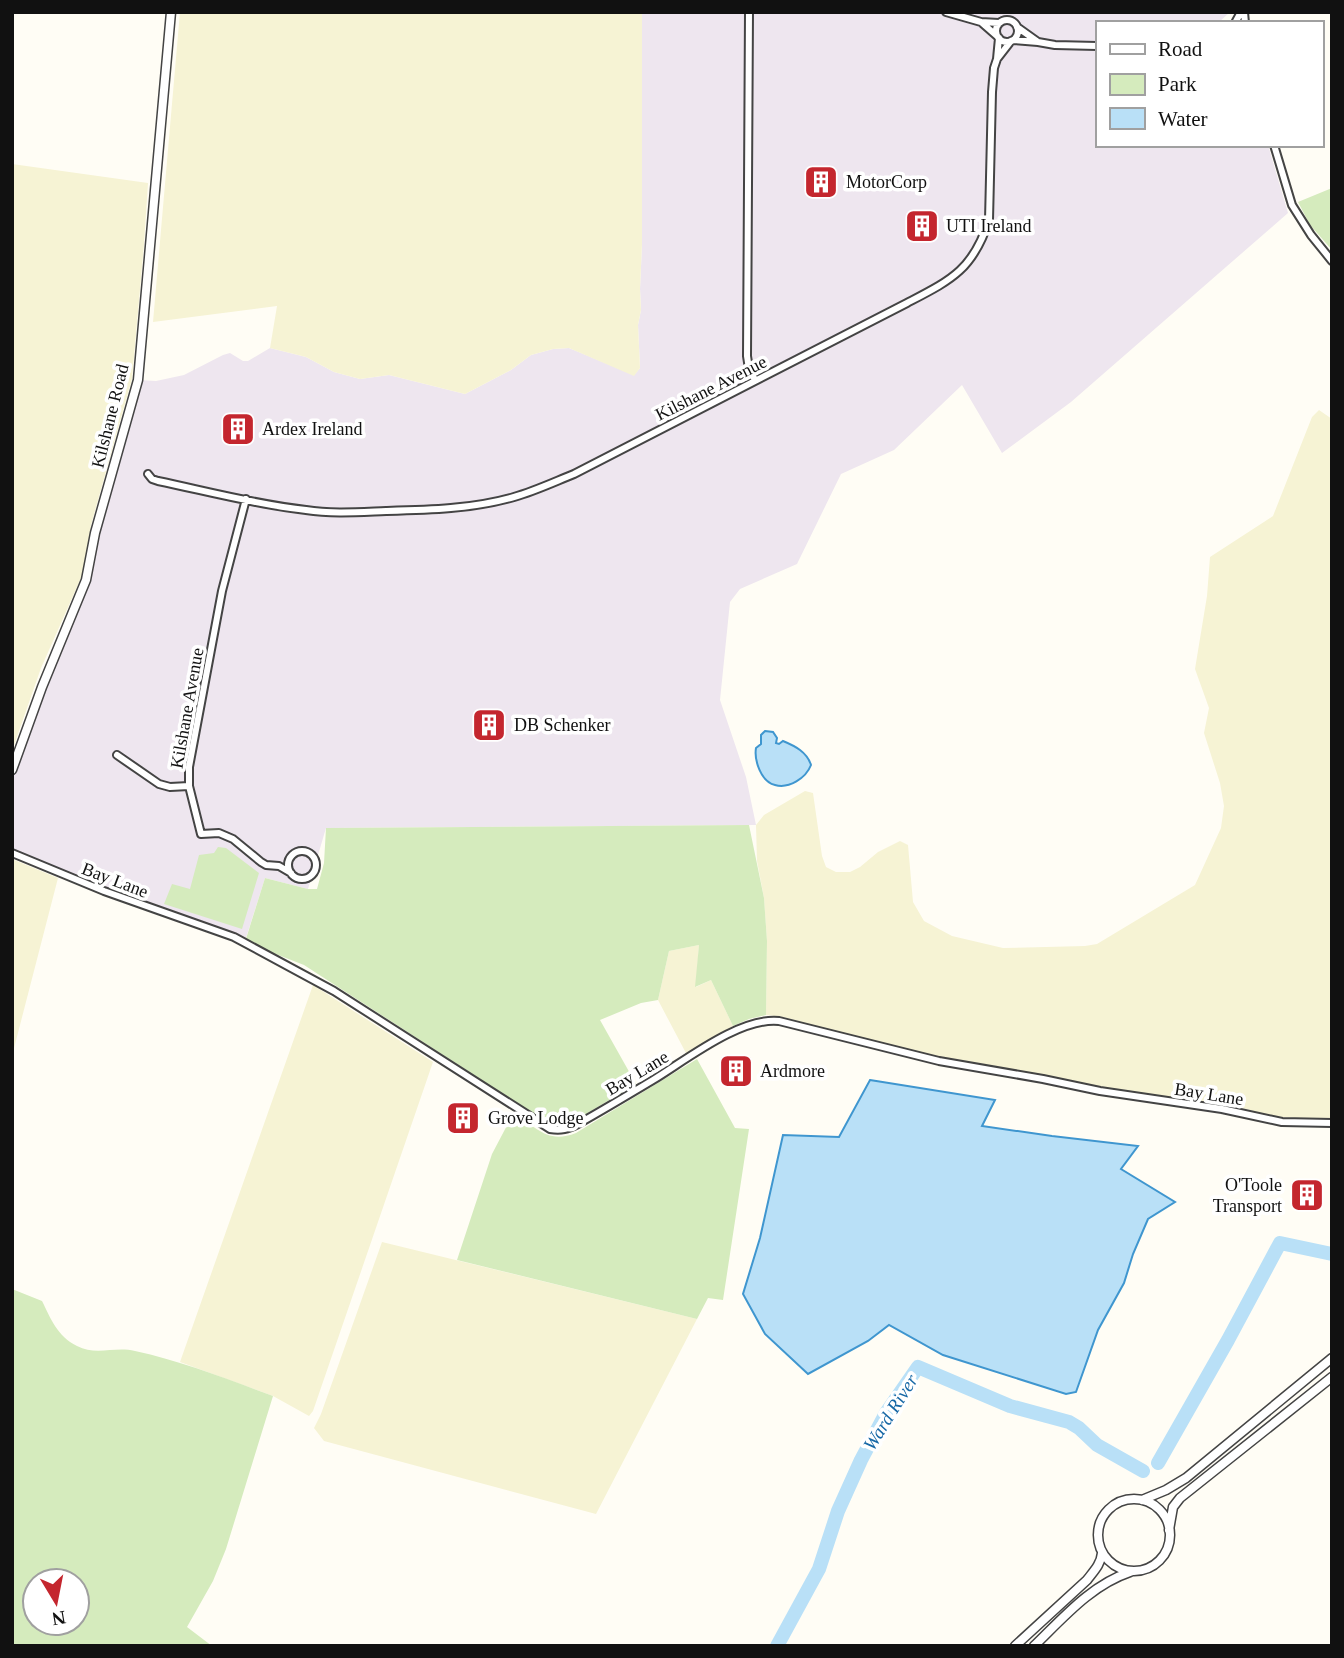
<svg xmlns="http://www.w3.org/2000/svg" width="1344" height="1658" font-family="Georgia,serif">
<rect width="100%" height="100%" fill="#fffdf5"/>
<path fill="#eee6ef" d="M642,12H1230L1218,23H1097V145H1268L1288,213L1071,402L1002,453L962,385L894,450L841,474L797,564L740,589L730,602L720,700L746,777L756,825L326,828L308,889L265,878L245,941L12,853V770L80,596L138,380L156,381L184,375L223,355L230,353L243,361H248L270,348L306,357L334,372L360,379L389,375L465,394L511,370L531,355L553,349L569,348L634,375L640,368L638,325L641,310L640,289L642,244Z"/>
<path fill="#f6f3d4" d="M180,12H642V244L640,289L641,310L638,325L640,368L634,376L569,348L553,349L531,355L511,370L465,394L389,375L360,379L334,372L306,357L270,348L277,306L153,322Z
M12,164L148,183L144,244L132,379L91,525L87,560L85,569L41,668L12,751Z
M1319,410L1332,419V1119L1298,1118L1268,1116L1247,1109L1215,1103L1187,1101L1147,1096L995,1066L902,1050L783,1017L766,1015L767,941L764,898L757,861L756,825L764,815L805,791L813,793L822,856L826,867L836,872H850L860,867L878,852L900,841L908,845L913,902L924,921L952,936L1003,948L1085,946L1097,944L1195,885L1221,828L1224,806L1220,783L1204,733L1209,708L1195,669L1207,596L1210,557L1273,516L1312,417Z
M12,859L58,878L12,1056Z
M699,945L696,987L711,980L733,1026L687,1055L658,1000L669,951Z
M313,985L433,1062L313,1411L309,1416L273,1396L180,1362Z
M382,1242L697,1319L596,1514L324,1441L314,1428L321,1414Z"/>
<path fill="#d5ebbd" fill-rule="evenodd" d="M1332,188V250L1310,225L1298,202Z
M749,825L764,898L767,941L766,1015L749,1019L733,1026L711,980L695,987L699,945L669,951L658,1000L641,1003L600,1020L636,1084L566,1126L557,1127L545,1121L304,965L245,942L265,878L308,889H317L324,863L326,828Z
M218,847L226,848L259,873L242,929L164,904L172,884L190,889L199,855L214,853Z
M697,1059L735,1128L749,1129L723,1300L708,1298L697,1319L457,1260L492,1154L514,1112C537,1128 547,1144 576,1133Z
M12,1289L42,1301C51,1319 57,1336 77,1346C96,1356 115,1346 135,1351C182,1361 227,1379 273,1396L226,1549L213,1581L187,1627L212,1646H12ZM35,1581H77V1623H35Z"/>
<path fill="#b9e0f7" stroke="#3f96cf" stroke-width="2" d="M765,731L773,732L777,738L776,743L779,744L783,741C795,746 807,752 811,765C806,778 789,789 775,785C761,782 754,760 756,748L761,744V735Z
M870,1080L995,1100L982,1126L1052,1136L1138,1146L1121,1169L1175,1202L1148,1219L1133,1254L1124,1283L1098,1330L1076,1392L1066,1394L943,1355L889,1325L868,1341L808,1374L765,1334L743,1294L760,1238L783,1135L839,1137Z"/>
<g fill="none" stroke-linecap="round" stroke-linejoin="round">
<path stroke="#b9e0f7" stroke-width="14" d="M1158,1463L1228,1340L1280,1243L1332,1254
M777,1646L819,1569L838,1511L861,1460L886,1413L918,1367L1010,1406L1069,1422L1079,1428L1097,1445L1143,1471"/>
<g stroke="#444" stroke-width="10">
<path id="minor" d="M749,12L747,356L749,369L755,380
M946,12L981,22
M1244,12L1245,23
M996 31a11 11 0 1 1 22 0a11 11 0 1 1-22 0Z
M1235,23L1241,12
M997,36L981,22L999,23
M999,38L997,59L1011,41
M1014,40L1038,42L1017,27
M1038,42L1055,45L1097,46
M1274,145L1292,205L1311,235L1332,261
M148,474L152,479L158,481C206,491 258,505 306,510C332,514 359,512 386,511C428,510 473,509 514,497C535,491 554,482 574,474L907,303C951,280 973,270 989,220L992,92L994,68L997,59
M246,499L222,591L189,767V786L201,834L219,833L233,839L261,862L266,865L279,866L291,873
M117,755L159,784L170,787L189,786
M288 865a14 14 0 1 1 28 0a14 14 0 1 1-28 0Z
M12,853L104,891L234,937L334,991L550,1129C561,1131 568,1129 578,1124C603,1110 628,1095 653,1080C686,1060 740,1017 779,1021L939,1061L1043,1079L1100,1091L1222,1109L1282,1122L1332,1123"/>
</g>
<g stroke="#444" stroke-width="11">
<path id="tertiary" d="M12,770L42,687L86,580L95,533L138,380L171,12
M1098 1535a36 36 0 1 1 72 0a36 36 0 1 1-72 0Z
M1142,1500L1166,1490L1186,1478L1332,1358
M1169,1530L1173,1507L1180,1498L1332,1377
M1015,1646L1087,1580C1094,1571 1101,1564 1102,1553
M1034,1646C1063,1618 1091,1585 1130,1572"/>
</g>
<use href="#minor" stroke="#fff" stroke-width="6"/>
<use href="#tertiary" stroke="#fff" stroke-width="8"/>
</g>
<defs>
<g id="building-square" transform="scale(1.75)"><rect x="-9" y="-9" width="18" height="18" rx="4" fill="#c4262e" stroke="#fff"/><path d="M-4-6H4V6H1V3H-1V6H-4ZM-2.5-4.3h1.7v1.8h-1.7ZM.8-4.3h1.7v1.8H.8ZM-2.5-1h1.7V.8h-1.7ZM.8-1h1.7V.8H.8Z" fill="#fff"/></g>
</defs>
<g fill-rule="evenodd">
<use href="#building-square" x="821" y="182"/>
<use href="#building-square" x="922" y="226"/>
<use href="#building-square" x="238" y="429"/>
<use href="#building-square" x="489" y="725"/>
<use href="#building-square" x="736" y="1071"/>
<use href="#building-square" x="463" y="1118"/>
<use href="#building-square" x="1307" y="1195"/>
</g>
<g text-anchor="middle" stroke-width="7" stroke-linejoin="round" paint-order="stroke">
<g font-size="18" fill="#111" stroke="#fff" text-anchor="start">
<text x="846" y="188">MotorCorp</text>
<text x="946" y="232">UTI Ireland</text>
<text x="262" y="435">Ardex Ireland</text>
<text x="514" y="731">DB Schenker</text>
<text x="760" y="1077">Ardmore</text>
<text x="488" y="1124">Grove Lodge</text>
<text x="1282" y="1191" text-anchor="end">O'Toole<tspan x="1282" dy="21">Transport</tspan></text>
</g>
<g font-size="18" fill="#111" stroke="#fff">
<text transform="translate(711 388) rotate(-27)" y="6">Kilshane Avenue</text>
<text transform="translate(110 416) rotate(-76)" y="6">Kilshane Road</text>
<text transform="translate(187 708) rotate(-80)" y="6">Kilshane Avenue</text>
<text transform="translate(115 880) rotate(21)" y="6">Bay Lane</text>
<text transform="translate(637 1073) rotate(-31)" y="6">Bay Lane</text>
<text transform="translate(1209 1094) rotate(9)" y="6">Bay Lane</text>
</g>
<g font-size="19" font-style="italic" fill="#1768a6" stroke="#fff">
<text transform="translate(890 1412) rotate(-58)" y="7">Ward River</text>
</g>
</g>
<rect width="1344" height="1658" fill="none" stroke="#111111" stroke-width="28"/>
<rect x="1096" y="21" width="228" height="126" fill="#ffffff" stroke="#a0a0a0" stroke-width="2"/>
<rect x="1110" y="44" width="35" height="10" fill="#ffffff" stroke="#a0a0a0" stroke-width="2"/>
<text x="1158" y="56" font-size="21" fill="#111111">Road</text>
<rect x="1110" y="74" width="35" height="21" fill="#d5ebbd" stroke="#a0a0a0" stroke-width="2"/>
<text x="1158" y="91" font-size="21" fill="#111111">Park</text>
<rect x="1110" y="108" width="35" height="21" fill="#b9e0f7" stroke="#a0a0a0" stroke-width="2"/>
<text x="1158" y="126" font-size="21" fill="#111111">Water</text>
<g transform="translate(56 1602) rotate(170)"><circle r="33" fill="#ffffff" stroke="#a0a0a0" stroke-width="2"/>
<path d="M0-5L12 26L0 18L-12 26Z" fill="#c4262e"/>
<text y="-10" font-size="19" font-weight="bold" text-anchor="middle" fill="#111111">N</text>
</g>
</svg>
